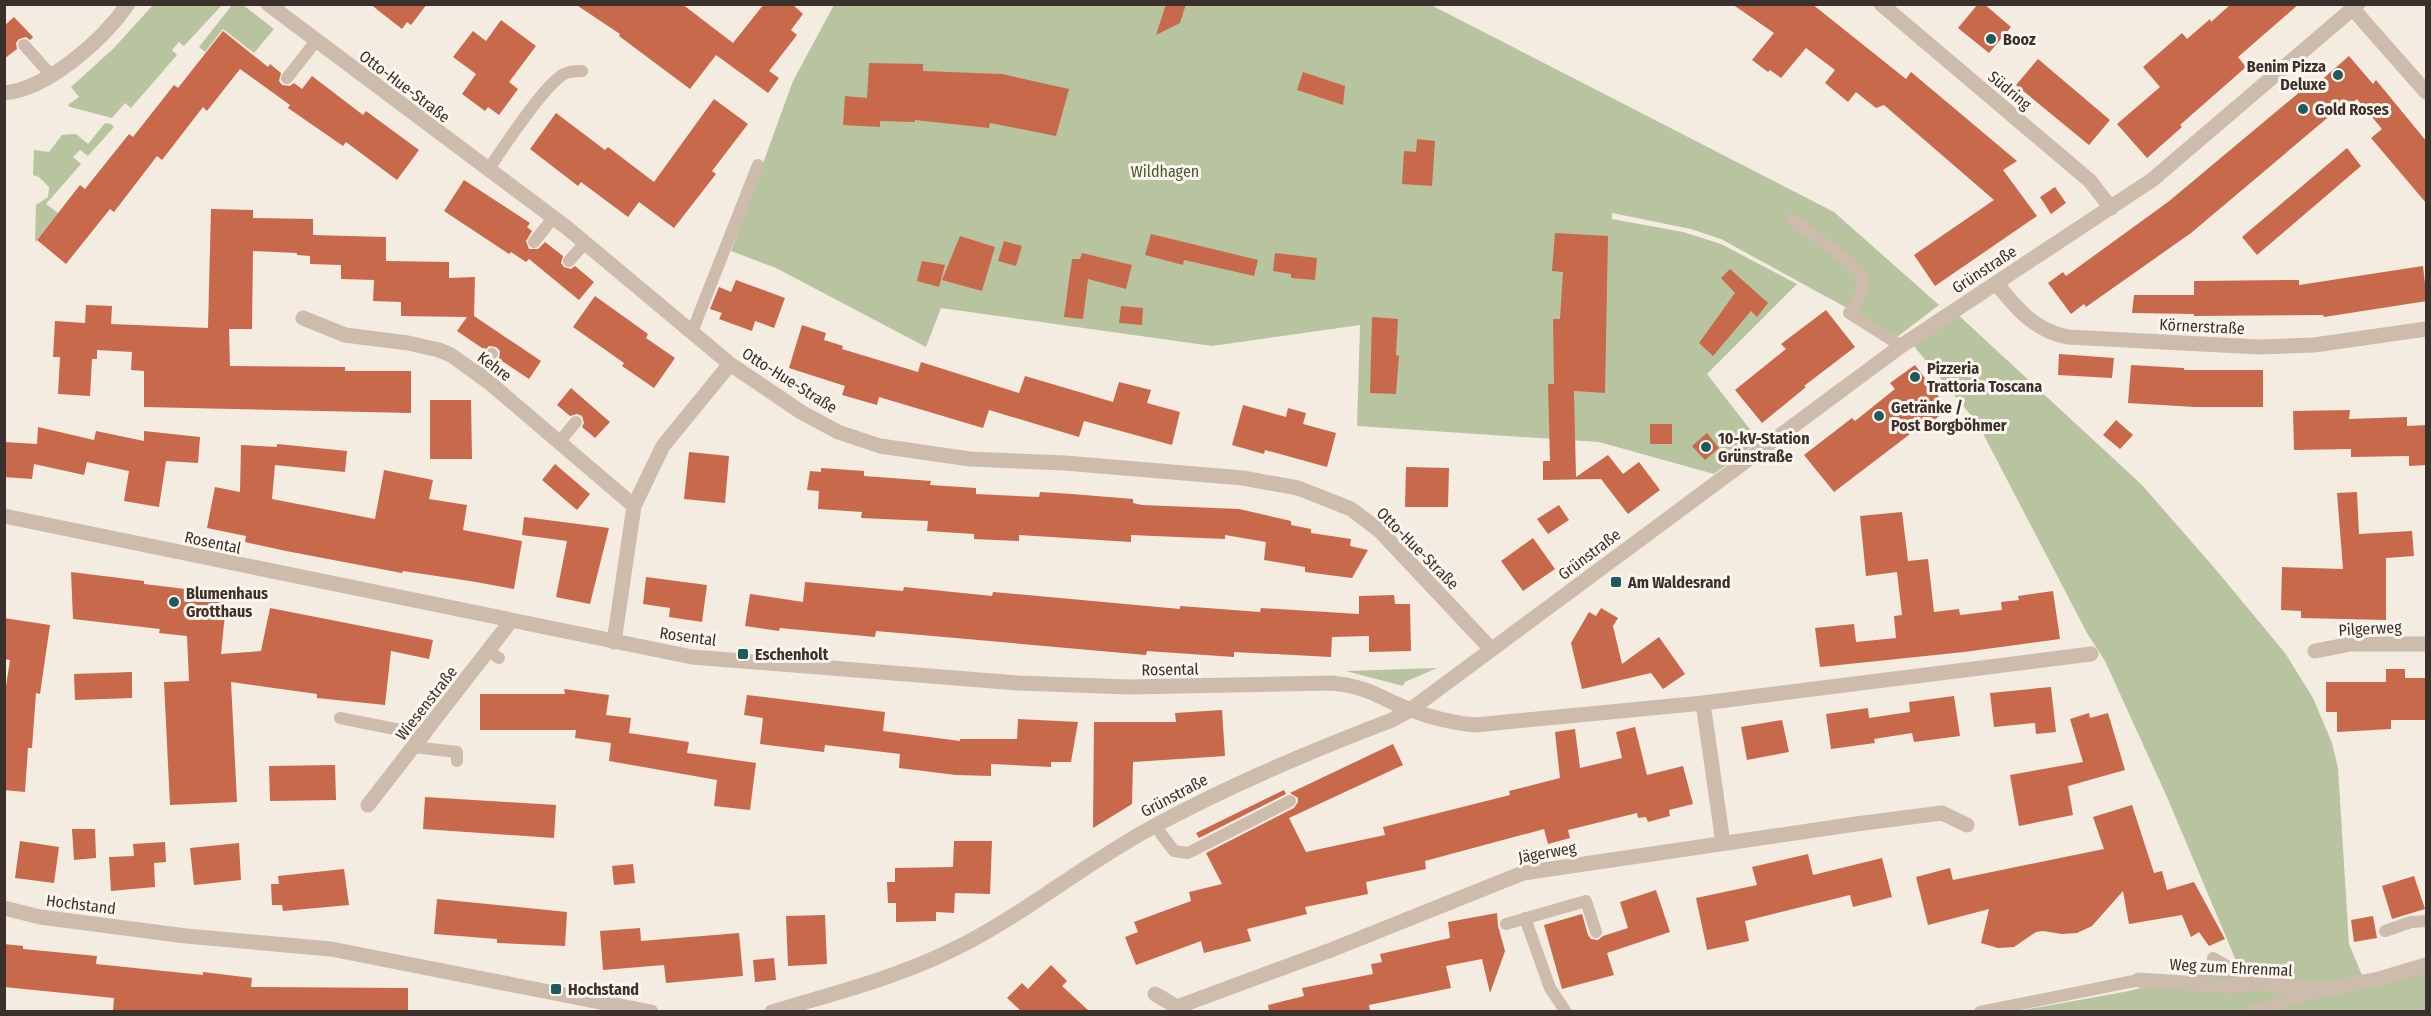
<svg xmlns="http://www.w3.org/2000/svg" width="2431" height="1016" font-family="'Fira Sans Condensed',sans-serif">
<rect width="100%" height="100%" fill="#f4ebe1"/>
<path fill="#b8c4a0" d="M1429,4L1834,212L1939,305L1893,340L1847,308L1721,239L1691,229L1612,213V219L1683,232L1721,244L1797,284L1707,374L1759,441L1714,474L1599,442L1357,426L1360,325L1212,346L941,308L926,347L776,268L731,251L793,81L834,5Z
M153,5H222L184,46L179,42L172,50L177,55L131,108L125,103L112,118L70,107L68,105L79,97L71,87L114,48Z
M232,5H243L274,29L254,53L223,29L205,52L199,47Z
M105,123L111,124L114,127L88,156L80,150L73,157L81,164L46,204L58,213L35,242L36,205L48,197L49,187L39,177L33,175L34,150L49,152L62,135L76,134L88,144Z
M1955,312L2142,485L2217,571L2285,653L2313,698L2332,743L2338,768L2349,944L2367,987L2426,969V1011H2018L2129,991L2237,963L2167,797L2105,661L2087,633L1978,424L1913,345Z
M1437,668L1405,682L1403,686L1346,671Z"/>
<path fill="#c8694b" d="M370,4H427L411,25L407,22L402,29Z
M575,4H682L733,43L764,4H792L803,14L791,30L797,35L769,71L779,78L768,93L716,55L690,89L619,36L620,34Z
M1166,4H1186L1180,23L1156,35Z
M1732,4H1812L1906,79L1911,72L2017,161L2003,170L2037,216L1935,286L1914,255L1994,200L1884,105L1876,108L1856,92L1848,102L1825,83L1835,70L1806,48L1781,78L1770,70L1768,72L1752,60L1774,33Z
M1978,4H1984L2011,27L1989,53L1958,28Z
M2231,4H2299L2238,57L2246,67L2180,125L2182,127L2147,158L2117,124L2160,87L2143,67L2182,33L2187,39L2210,19L2211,22Z
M14,17L33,37L30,40L26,37L19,39L16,43L17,49L4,59V26Z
M501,20L536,46L509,82L518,89L499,115L488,107L485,111L462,94L476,74L453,57L473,31L486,41Z
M223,31L268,67L270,64L281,73L279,81L282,85L290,86L294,83L302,89L312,76L363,115L366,111L419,150L397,180L346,142L343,146L288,108L290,105L240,69L207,111L203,107L162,160L157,156L114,212L110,209L66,264L37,240L80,185L85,189L129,134L133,137L174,85L178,88Z
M2349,56L2373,84L2376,80L2427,142V204L2371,138L2382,129L2357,99L2335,118L2332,114L2191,233L2086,307L2084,304L2071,314L2048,283L2063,272L2066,276L2168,202L2307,86L2310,90Z
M2038,59L2110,120L2089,145L2016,85Z
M869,63L923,64V71L1002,74L1069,89L1056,136L990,123L989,128L915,120V122L880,121V127L843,125L845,96L867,98Z
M1303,72L1345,86L1343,105L1297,90Z
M714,99L748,124L712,171L716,174L674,228L639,202L628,217L581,182L578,186L530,149L556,113L605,150L608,147L654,182Z
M1417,139L1435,141L1432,186L1402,184L1404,151L1416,152Z
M2347,148L2361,166L2257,255L2242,237Z
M464,180L530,223L527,227L532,231L526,241L529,249H538L545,242L563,256L561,263L564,267L571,269L575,266L594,282L579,300L529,259L526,262L511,252L509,254L444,211Z
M2055,187L2066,203L2051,214L2040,197Z
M211,209L253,210V218L313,219V235L386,237V261L449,262V278L475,277L474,316L541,361L529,379L499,359L500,351L496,347L489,346L485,350L457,331L467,317L401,316V302L373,301L374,280L341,279V265L310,264V256L297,255V253L253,251L252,329H229L230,366L345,367V371H411V413L144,407V371L131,370L132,352L97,350V359H92L90,396L58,394L60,357H53L55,321L85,323L86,305L112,306L111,324L208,328Z
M1555,233L1608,236L1605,393L1574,391L1576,477L1608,455L1623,474L1639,462L1660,490L1628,514L1601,479L1543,480V461H1550L1548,384H1554L1553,319H1560L1563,272L1552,271Z
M1151,234L1258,260L1254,276L1184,260L1183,265L1145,255Z
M960,236L995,247L982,291L942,280Z
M1004,241L1022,246L1016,266L998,261Z
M1082,253L1132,265L1126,289L1088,279L1083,319L1064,317L1072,259H1080Z
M1275,253L1317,258L1315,280L1291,278V274L1273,271Z
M922,261L945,265L939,287L917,281Z
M2423,266L2427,301L2324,317L2323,315L2194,316V314L2132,313L2134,295H2194V281L2299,280V285Z
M1730,269L1768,303L1757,317L1751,311L1713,356L1699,343L1735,293L1721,278Z
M736,280L785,298L774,328L755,321L752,331L719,319L722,313L710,309L719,287L731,292Z
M595,296L648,334L646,338L675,358L654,388L622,366L624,363L573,327Z
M1121,306L1143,308L1142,325L1119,323Z
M1826,310L1855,347L1804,386L1806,387L1762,423L1735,390L1786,349L1781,344Z
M1372,317L1398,319L1396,355L1399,356L1396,394L1370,393Z
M802,325L826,333L824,340L843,346L842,349L918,372L921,362L1019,393L1025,376L1113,402L1119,382L1151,390L1147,403L1180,412L1172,445L1084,421L1079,437L989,410L983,428L879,397L877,405L842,395L845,386L789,368Z
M2059,354L2114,358L2112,378L2058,375Z
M1915,365L1948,409L1916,434L1914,431L1834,492L1804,455L1852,418L1855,421L1895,389L1890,383Z
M2131,365L2184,368V370H2263V407H2195L2128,403Z
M571,388L610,422L595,438L582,427L584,423L582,416L577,414L570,416L557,405Z
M430,400H471L472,459H430Z
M1243,405L1286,417L1288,408L1306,413L1303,424L1336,433L1327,467L1265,450L1264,454L1232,445Z
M2350,410L2349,419L2407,417V426L2427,425V465L2409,466V456L2351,457V449L2294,450L2293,411Z
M2116,420L2133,435L2120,449L2103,435Z
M1650,424H1672V444H1650Z
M38,427L94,440L96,431L144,441V431L200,437L198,463L166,461L159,507L124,501L129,471L87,462L84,475L34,464L32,479L4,477V442L37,444Z
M1707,433L1719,448L1705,460L1692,446Z
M277,444L347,451L345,472L275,465L272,499L375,519L384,470L433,480L429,499L467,505L463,530L522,541L514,589L470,581L403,571L402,573L286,551L245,542L246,536L207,528L215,487L240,492L241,445L277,447Z
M689,452L729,456L725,503L684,499Z
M555,464L590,494L577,510L542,480Z
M1406,467L1449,468L1448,507H1405Z
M821,468L864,471V476L931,481L930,485L976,488V494L1039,497L1040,492L1072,494L1133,499V503L1142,505L1239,509L1291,521V525L1311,529V533L1351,539L1350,546L1368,550L1352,578L1305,572V567L1264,560L1266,542L1225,535V539L1131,535V542L1019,535V541L974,539V534L927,531L928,521L861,518L862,512L818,509L819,491L807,490L810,471L821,472Z
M2357,492L2359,534L2412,531L2414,556L2386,558V620L2301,618V611L2281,610L2282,567L2343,569L2337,493Z
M1559,505L1569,520L1548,534L1537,519Z
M1902,512L1908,561L1928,559L1934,612L1959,609L1960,615L2002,610L2001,602L2019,600L2018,596L2053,591L2060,639L1964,652L1820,667L1815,628L1854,624L1856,642L1896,638L1894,616L1902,615L1897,572L1866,576L1860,516Z
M524,517L609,528L590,604L556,597L567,541L522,535Z
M1533,538L1555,569L1523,591L1501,561Z
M71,572L144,581V584L227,594L221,654L261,651L270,608L433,640L429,659L391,651L385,705L317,698V694L231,682L237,802L170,805L164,682L189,681L187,636L159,633L160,629L73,619Z
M646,577L707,585L702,622L669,617L670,608L643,604Z
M805,582L903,591L904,587L992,596L993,592L1180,609V606L1260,612L1261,608L1359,614V596L1394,595L1395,604H1410L1411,651L1369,652V636L1332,637L1331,657L1234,652V657L1147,651L1146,655L876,631L875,637L780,628L779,631L745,626L750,594L803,602Z
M1601,608L1618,618L1613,626L1622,664L1659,637L1685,674L1663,689L1651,673L1582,689L1571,643L1589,612L1596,616Z
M4,618L50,625L40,694L36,693L32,748H28L25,792L4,790V699L10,660L4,659Z
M2386,669H2405V678H2427V720H2391V729L2337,732V712H2326V682H2386Z
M132,672V698L75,700L74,674Z
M2051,687L2056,732L2036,734L2035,723L1994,727L1990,693Z
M564,689L609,695L606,715L631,718L629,733L689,742L687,753L756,763L750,810L714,806L717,780L609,761L611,743L575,738L576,730H480V694H565Z
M747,695L885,712L883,731L960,741V739H1017L1018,719L1078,722L1071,762H1051V767L991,764V776L956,775L899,768L900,754L825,745L824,752L760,744L763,718L744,715Z
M1954,696L1960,736L1914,742L1912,733L1874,739L1875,743L1831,749L1826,714L1868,708L1869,718L1889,715L1910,712L1909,702Z
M1222,710L1225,756L1133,762L1132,804L1093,828L1094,722H1176L1175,713Z
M2089,713L2090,718L2108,713L2125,770L2068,786L2073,815L2019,826L2010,775L2083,762L2070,719Z
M1782,720L1789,752L1747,760L1741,727Z
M1635,727L1647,775L1683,766L1693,804L1669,810L1670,816L1648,822L1646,817L1638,818L1637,813L1568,830L1570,838L1548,844L1544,829L1425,861L1426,869L1366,882L1368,894L1305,907L1307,914L1247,929L1251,941L1204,953L1201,941L1136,965L1125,937L1138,932L1134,922L1191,901L1189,892L1222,884L1206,853L1294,808L1298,802V798L1290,793L1393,744L1403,765L1289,818L1306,852L1385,835L1383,827L1510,795L1509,791L1560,778L1555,732L1575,729L1580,768L1622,758L1616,732Z
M335,765L336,800L270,801L269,766Z
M1284,790L1286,794L1199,838L1196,833Z
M425,797L556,805L554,838L423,829Z
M2132,805L2154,873L2162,871L2167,890L2194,882L2225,939L2209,946L2199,932L2191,937L2182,915L2129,924L2123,891L2092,926L2077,933L2062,934L2043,931L2036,932L2014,947L1998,948L1981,943L1989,909L1928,925L1916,877L1950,868L1953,880L2104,849L2093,817Z
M72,829H95L96,858L74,860Z
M20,841L59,847L54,883L15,878Z
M954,841H992L990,894L955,893L954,913L936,912V921L896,922V903H888L887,882H895V868L953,867Z
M165,842L166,862L154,863L155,887L111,891L109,857L134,856L133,844Z
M239,843L241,880L194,885L190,848Z
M1808,854L1813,875L1882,858L1892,897L1853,907L1850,895L1745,921L1749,941L1707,950L1696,898L1757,885L1752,867Z
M633,864L635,883L614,885L612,866Z
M344,869L349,905L283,911L282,905H272L271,884H279L278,876Z
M2414,876L2425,909L2392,919L2382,886Z
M1656,890L1670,932L1607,953L1614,975L1562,989L1544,925L1582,914L1588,935L1591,939L1598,940L1603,936L1628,928L1620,902Z
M437,899L567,912L565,946L497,943V939L434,934Z
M1497,913L1498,926L1505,951L1490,993L1482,959L1446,966L1451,988L1369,1005L1370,1011H1269L1268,1005L1304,996L1302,988L1373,974L1371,964L1382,962L1380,954L1450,938L1448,922Z
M825,915L827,964L788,966L786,916Z
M2373,916L2377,938L2354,942L2351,920Z
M640,928L641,941L739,933L743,976L666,983L664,965L603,970L600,931Z
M4,944L23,946V949L97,956L96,964L203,975V972L252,978L251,987L408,988V1011H113L114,998L4,987Z
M774,958L776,980L755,982L753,960Z
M1051,965L1067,981L1062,986L1089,1011H1021L1007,998L1022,983L1028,989Z"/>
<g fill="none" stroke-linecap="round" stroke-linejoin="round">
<path stroke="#cdbbac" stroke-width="12" d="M24,45L51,75
M287,78L316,41
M488,170C503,148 543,86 564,74C570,71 575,71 582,71
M1791,219C1805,230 1860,265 1862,279C1865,291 1856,304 1849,313L1901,346
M534,242L553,218
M569,261L585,243
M692,332L758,165
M478,374L492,354
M559,442L576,422
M488,651L499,658
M340,718L425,735
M414,747L457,752V761
M1155,826L1174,851L1188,853L1290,801
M1525,918L1550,988L1566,1012
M1506,924L1586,901L1596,932
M2385,931L2411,922L2426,921
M2213,958L2258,983
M1980,1012L2139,980
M2250,1012L2319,991"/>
<path stroke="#cdbbac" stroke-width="15" d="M268,4L566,227L730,364L801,412L838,432L880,446L970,459L1065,463L1243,478L1298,488L1351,509L1380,531L1491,649
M1881,4L2090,181L2111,208
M2353,9L2426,92
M4,93C48,89 103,40 128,4
M1996,283C2016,308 2035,331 2068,337L2259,347L2314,345L2426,329
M303,318L345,335L408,343L439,350L451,355L491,384L634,506
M4,516L692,657L1018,683L1129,687L1332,683C1370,687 1379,698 1411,710C1432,718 1453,723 1475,725L1703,703L2091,654
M614,642L634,506L663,446L730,364
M2315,651L2351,644H2426
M1703,703L1723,843
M368,805L511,621
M4,908L40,917L186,936L331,949L651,1012
M2139,980L2228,986L2258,983L2320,990L2379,979L2426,965
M1155,994L1177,1007L1331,950L1523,873L1856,824L1942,813L1967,825
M772,1012C831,994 892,979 948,952C1017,920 1081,866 1149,829C1227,786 1308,752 1392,720L1410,710L1901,346L2152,180L2358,4"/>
</g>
<g fill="#1f5a5e" stroke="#fbf5ee" stroke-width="2">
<circle cx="1991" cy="39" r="6"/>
<circle cx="2338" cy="75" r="6"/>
<circle cx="2303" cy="109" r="6"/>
<circle cx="1915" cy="377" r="6"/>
<circle cx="1879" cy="416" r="6"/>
<circle cx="1706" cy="447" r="6"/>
<rect x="1610" y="576" width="12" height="12" rx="3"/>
<circle cx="174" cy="602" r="6"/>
<rect x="737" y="648" width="12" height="12" rx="3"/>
<rect x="550" y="983" width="12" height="12" rx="3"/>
</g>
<g text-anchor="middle" stroke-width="6" stroke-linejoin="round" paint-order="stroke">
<g font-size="16" font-weight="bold" fill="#3b302b" stroke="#fbf5ee" text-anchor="start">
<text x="2003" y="45">Booz</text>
<text x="2326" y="72" text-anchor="end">Benim Pizza<tspan x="2326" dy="18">Deluxe</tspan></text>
<text x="2315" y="115">Gold Roses</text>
<text x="1927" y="374">Pizzeria<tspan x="1927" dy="18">Trattoria Toscana</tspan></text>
<text x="1891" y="413">Getränke /<tspan x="1891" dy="18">Post Borgböhmer</tspan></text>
<text x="1718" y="444">10-kV-Station<tspan x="1718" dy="18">Grünstraße</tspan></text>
<text x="1628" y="588">Am Waldesrand</text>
<text x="186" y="599">Blumenhaus<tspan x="186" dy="18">Grotthaus</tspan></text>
<text x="755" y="660">Eschenholt</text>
<text x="568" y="995">Hochstand</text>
</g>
<g font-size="16" fill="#3b302b" stroke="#fbf5ee">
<text transform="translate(405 86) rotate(37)" y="6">Otto-Hue-Straße</text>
<text transform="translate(2010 90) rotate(40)" y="6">Südring</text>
<text transform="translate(1984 269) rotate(-33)" y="6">Grünstraße</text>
<text transform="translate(2202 326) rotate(3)" y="6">Körnerstraße</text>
<text transform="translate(495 366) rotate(37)" y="6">Kehre</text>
<text transform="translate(790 380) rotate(32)" y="6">Otto-Hue-Straße</text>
<text transform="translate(213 542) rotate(12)" y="6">Rosental</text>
<text transform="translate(1418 548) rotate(45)" y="6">Otto-Hue-Straße</text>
<text transform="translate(1589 554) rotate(-37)" y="6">Grünstraße</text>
<text transform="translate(2370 628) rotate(-3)" y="6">Pilgerweg</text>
<text transform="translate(688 636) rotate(8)" y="6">Rosental</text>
<text transform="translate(1170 669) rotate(-1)" y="6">Rosental</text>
<text transform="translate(426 703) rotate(-52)" y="6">Wiesenstraße</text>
<text transform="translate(1174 795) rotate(-28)" y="6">Grünstraße</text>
<text transform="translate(1547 852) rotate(-10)" y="6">Jägerweg</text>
<text transform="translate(81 904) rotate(7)" y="6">Hochstand</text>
<text transform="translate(2231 967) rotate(3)" y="6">Weg zum Ehrenmal</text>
</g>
<g font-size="16" fill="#4a5a2e" stroke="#fbf5ee">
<text x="1165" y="177">Wildhagen</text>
</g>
</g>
<rect width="2431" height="1016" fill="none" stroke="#3b302b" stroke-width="12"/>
</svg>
